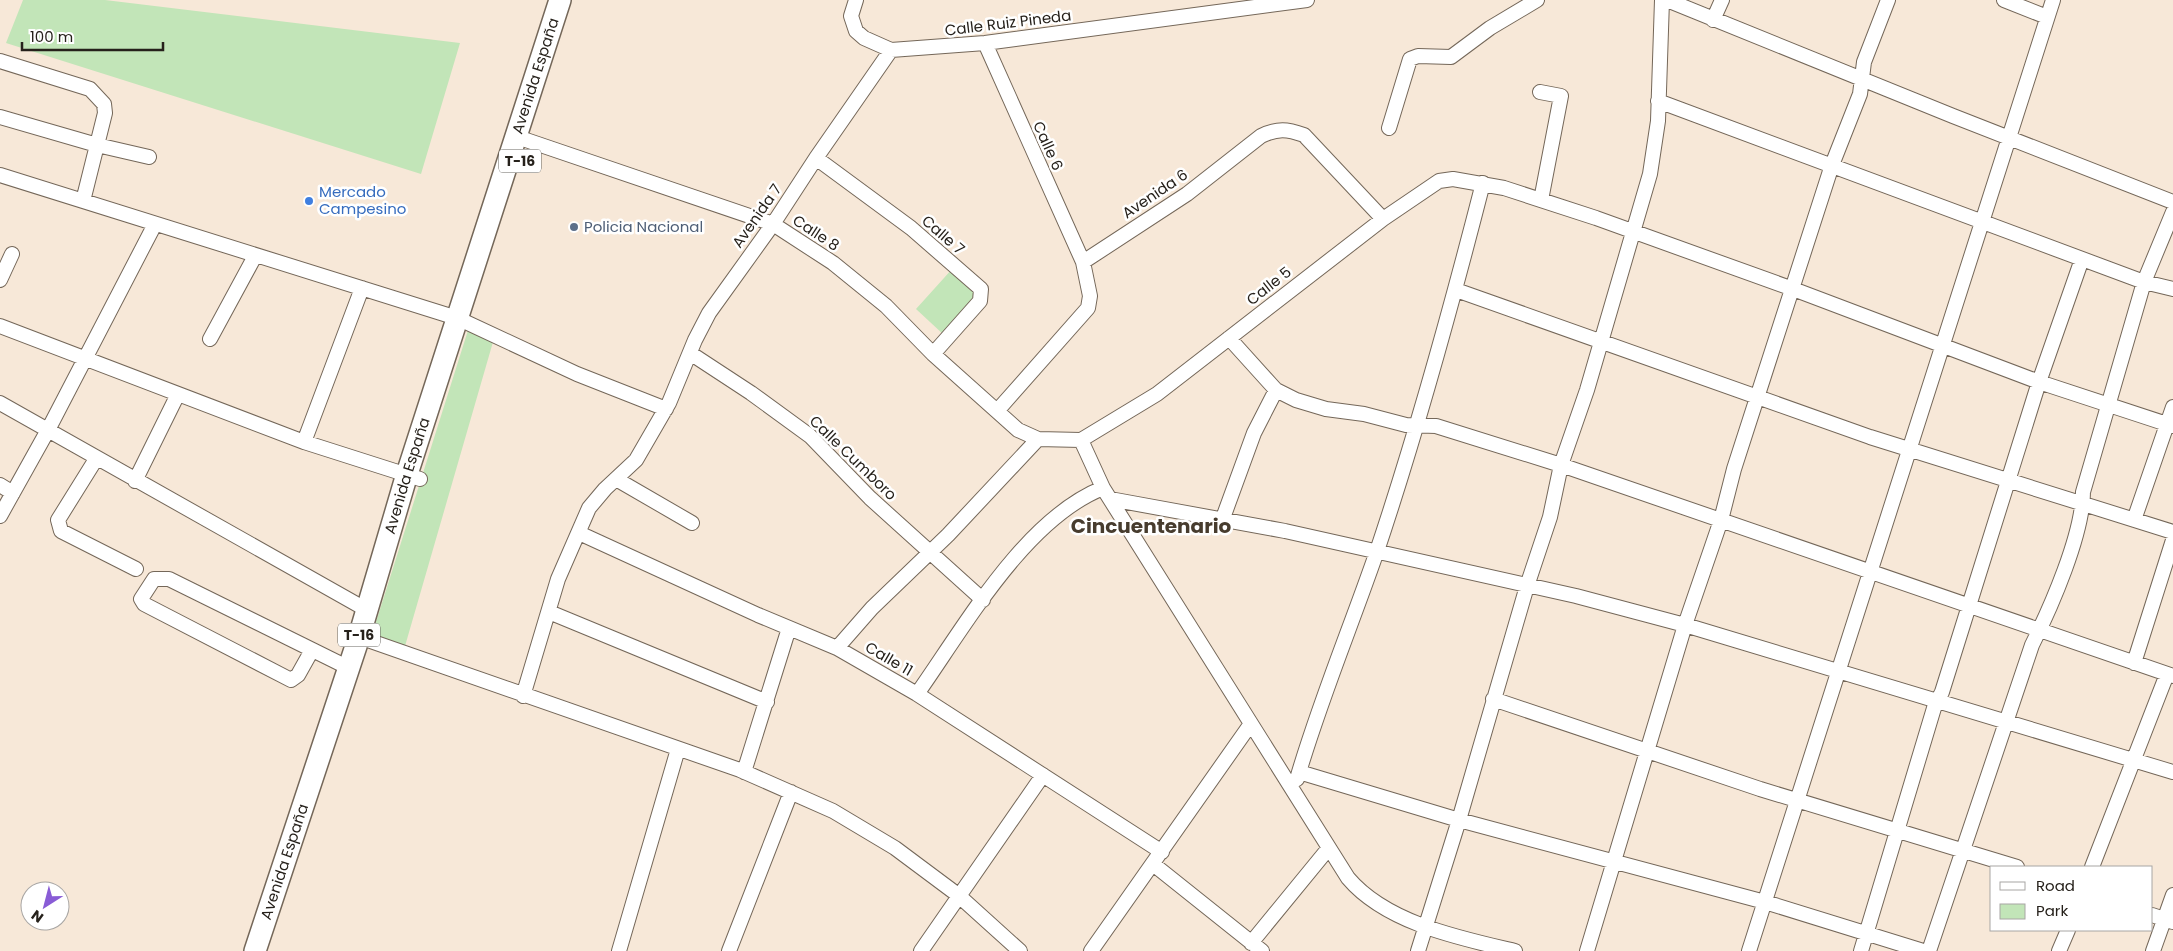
<svg xmlns="http://www.w3.org/2000/svg" width="2173" height="951" font-family="Poppins,sans-serif">
<rect width="100%" height="100%" fill="#f7e8d8"/>
<path fill="#c2e5b8" d="M23,0H105L460,43L421,174L6,43Z
M953,268L981,294L944,335L916,309Z
M470,324L495,335L403,653L370,641Z"/>
<g fill="none" stroke-linecap="round" stroke-linejoin="round">
<g stroke="#746759" stroke-width="16">
<path id="minor" d="M856,0L851,16L856,31L864,38L891,50L985,43L1307,0
M1667,0L1953,116L2173,202
M2004,0L2047,17
M1713,20L1722,0
M985,43L1083,262
M0,61L90,89L104,104L105,113L83,201
M1540,92L1561,96L1541,200
M1658,101L2144,282L2173,289
M0,117L97,145L149,157
M1389,128L1410,59L1418,56L1451,57L1490,28L1537,0
M526,140L773,224L833,263L886,306L933,354L1018,430L1038,439
M816,158L911,228L981,289L980,301L933,354
M0,175L457,318L577,374L666,409
M0,280L12,254
M1456,290L1870,437L2173,532
M0,326L304,442L420,479
M1229,338L1276,390L1296,400L1326,409L1364,414L1406,425L1436,426L1561,465L2173,676
M210,339L255,256
M690,353L751,393L810,436L870,498L983,600
M0,403L367,610
M997,411L1088,308L1090,296L1083,262L1187,194L1261,136C1278,128 1287,129 1304,135L1383,219
M1081,440L1157,394L1383,219L1439,181L1453,179L1504,188L1596,218L1793,289L2039,382L2173,426
M1081,440L1103,488L1348,878C1386,923 1459,938 1515,951
M304,442L362,288
M96,459L58,520L61,531L136,569
M616,479L692,523
M135,481L178,394
M0,485L13,493
M1110,499L1285,531L1576,596L1685,625L2173,772
M0,516L48,430L155,224
M1223,518L1254,433L1276,390
M2134,520L2173,407
M579,533L758,615L837,648L917,694L1162,852
M549,612L767,702
M359,637L740,770L833,811L895,848L958,895L1020,951
M837,648L872,608L948,535L1038,439L1081,440
M312,650L298,675L291,680L144,604L141,599L154,579H169L349,668
M2134,663L2173,540
M917,694C965,626 1025,519 1103,488
M523,696L558,579L589,508L605,489L636,460L669,403L695,340L709,313L773,224L816,158L891,50
M1493,699L1760,789L2017,867
M744,772L789,628
M1299,772L1459,820L1765,902L1923,951
M1297,779C1319,703 1350,629 1376,554C1417,432 1451,308 1483,183
M1153,864L1262,951
M2092,867L2167,674
M2152,915L2173,922
M1251,943L1328,849
M619,951L678,749
M729,951L791,792
M921,951L1043,775
M1091,951L1250,725
M1418,951L1459,820L1527,586L1550,517L1561,465L1587,390L1650,174L1658,121L1662,0
M1587,951L1685,625L1721,520L1734,469L1832,165L1860,94L1864,62L1888,0
M1749,951L2053,0
M1861,951L1934,708L1942,692L2039,382L2082,259
M1929,951L2032,645C2051,607 2083,534 2083,492L2144,282L2173,212
M2059,951L2068,930
M2153,951L2173,895"/>
</g>
<g stroke="#746759" stroke-width="24">
<g id="highway">
<path id="s1" d="M255,951L359,637L407,474L560,0"/>
</g>
</g>
<use href="#minor" stroke="#fff" stroke-width="14"/>
<use href="#highway" stroke="#fff" stroke-width="21"/>
</g>
<circle fill="#3f7fe0" stroke="#fff" stroke-width="2" cx="309" cy="201" r="5"/>
<circle fill="#5c6f8a" stroke="#fff" stroke-width="2" cx="574" cy="227" r="5"/>
<g text-anchor="middle" stroke-width="5" stroke-linejoin="round" paint-order="stroke">
<g fill="#fff" stroke="#67645f" stroke-width="1">
<rect x="499" y="149.5" width="42" height="23" rx="4"/>
<rect x="338" y="623.5" width="42" height="23" rx="4"/>
</g>
<g font-size="14" font-weight="bold" fill="#26211b">
<text x="520" y="166">T-16</text>
<text x="359" y="640">T-16</text>
</g>
<g font-size="15" fill="#26211b" stroke="#fff">
<text transform="translate(1008 23) rotate(-7)" y="5">Calle Ruiz Pineda</text>
<text dy="5" stroke="none"><textPath href="#s1" startOffset="919">Avenida España</textPath></text>
<text transform="translate(1048 146) rotate(66)" y="5">Calle 6</text>
<text transform="translate(1155 194) rotate(-34)" y="5">Avenida 6</text>
<text transform="translate(757 216) rotate(-55)" y="5">Avenida 7</text>
<text transform="translate(816 233) rotate(33)" y="5">Calle 8</text>
<text transform="translate(943 235) rotate(41)" y="5">Calle 7</text>
<text transform="translate(1269 286) rotate(-38)" y="5">Calle 5</text>
<text transform="translate(853 458) rotate(44)" y="5">Calle Cumboro</text>
<text dy="5" stroke="none"><textPath href="#s1" startOffset="499">Avenida España</textPath></text>
<text transform="translate(889 659) rotate(30)" y="5">Calle 11</text>
<text dy="5" stroke="none"><textPath href="#s1" startOffset="94">Avenida España</textPath></text>
</g>
<g font-size="15" fill="#366cbe" stroke="#fff" text-anchor="start">
<text x="319" y="197">Mercado<tspan x="319" dy="17">Campesino</tspan></text>
</g>
<g font-size="15" fill="#4e5e75" stroke="#fff" text-anchor="start">
<text x="584" y="232">Policia Nacional</text>
</g>
<g font-size="20" font-weight="bold" fill="#473c2e" stroke="#fff">
<text x="1151" y="533">Cincuentenario</text>
</g>
</g>
<rect x="1990" y="866" width="162" height="65" fill="#ffffff" stroke="#a8a6a4"/>
<rect x="2000" y="882" width="25" height="8" fill="#ffffff" stroke="#a8a6a4"/>
<text x="2036" y="891" font-size="15" fill="#26211b">Road</text>
<rect x="2000" y="904" width="25" height="15" fill="#c2e5b8" stroke="#a8a6a4"/>
<text x="2036" y="916" font-size="15" fill="#26211b">Park</text>
<g transform="translate(45 906) rotate(216)"><circle r="24" fill="#ffffff" stroke="#a8a6a4"/>
<path d="M0-4L9 19L0 12L-9 19Z" fill="#895cd6"/>
<text y="-8" font-size="14" font-weight="bold" text-anchor="middle" fill="#26211b">N</text>
</g>
<path d="M22 42v8h141v-8" fill="none" stroke="#26211b" stroke-width="2.5"/>
<text x="30" y="42" font-size="15" fill="#26211b" stroke="#ffffff" stroke-width="4" paint-order="stroke">100 m</text>
</svg>
